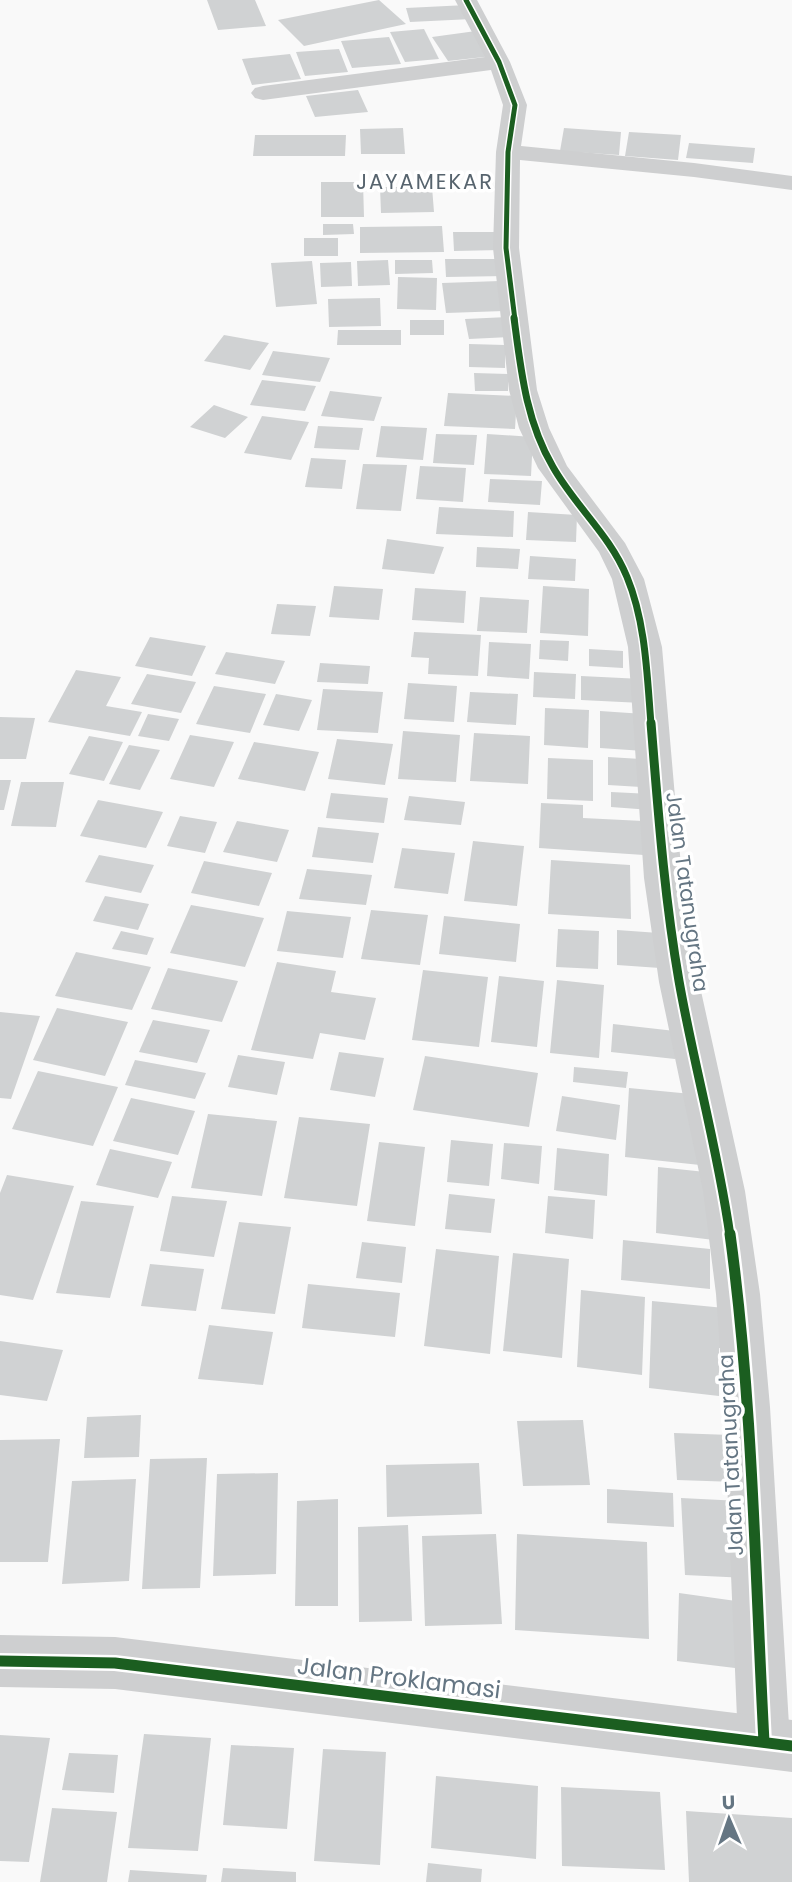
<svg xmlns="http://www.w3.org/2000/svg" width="792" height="1882" font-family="Poppins,sans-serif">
<rect width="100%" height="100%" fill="#f9f9f9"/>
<path fill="#d0d2d3" d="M207,0H255L266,26L218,30Z
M379,0L406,24L304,46L278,20Z
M467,5L472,19L410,22L406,8Z
M424,29L439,59L405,62L390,32Z
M476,31L493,56L448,61L432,37Z
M389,37L401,64L352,68L341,41Z
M339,49L348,72L305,76L296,52Z
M290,54L301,79L252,85L242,59Z
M358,90L368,112L315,117L306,96Z
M403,128L405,154H361L360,129Z
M564,128L621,132L619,155L560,151Z
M629,132L681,135L678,160L625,156Z
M255,135H346L345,156H253Z
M689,143L755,148L753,163L686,158Z
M321,182H363L364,217H321Z
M380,187H432L434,212L381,213Z
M323,224H353L354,234L323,235Z
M442,226L444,252L360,253V227Z
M453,232H498L501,250L454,251Z
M304,238H338V256H304Z
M445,259H503L506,276L446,277Z
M388,260L390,285L358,286L357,261Z
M395,260H432L433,273L395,274Z
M312,261L317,304L276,307L271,263Z
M351,262L352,286L321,287L320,263Z
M398,277L437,278L436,310L397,309Z
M500,281L504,311L446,313L442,283Z
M380,298L381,326L329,327L328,299Z
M508,317L512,337L469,339L465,319Z
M410,320H444V335H410Z
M338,330H401V345H337Z
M224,335L269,343L250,370L204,361Z
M469,344L505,345V368L469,367Z
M273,351L330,358L320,382L262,375Z
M474,373L508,374V391H475Z
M262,380L316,386L305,411L250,405Z
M330,391L382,397L374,421L321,416Z
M448,393L517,396L515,429L444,426Z
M214,405L248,417L225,438L190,427Z
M262,416L309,422L291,460L244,453Z
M318,426L363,428L359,450L314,448Z
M381,426L427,428L423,460L376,457Z
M436,434L477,435L474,465L433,463Z
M487,434L533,437L531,476L484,474Z
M311,458L346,460L342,489L305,487Z
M363,464L407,465L401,511L356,509Z
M420,466L466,468L463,502L416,499Z
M490,479L542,481L540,505L488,502Z
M439,507L514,511L513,537L436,534Z
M528,512L577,515L576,542L526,540Z
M387,539L444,547L434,574L382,569Z
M477,547L520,549L518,569L476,567Z
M530,556L576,559L575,581L528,579Z
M334,586L383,589L379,620L329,617Z
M543,586L589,589L588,636L540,633Z
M415,588L466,591L464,623L412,620Z
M480,597L529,600L527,633L477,631Z
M277,604L316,606L310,636L271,634Z
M414,632L481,635L478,676L428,674L429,658L411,657Z
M150,637L206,646L192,676L135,666Z
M540,640L569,641L568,661L539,659Z
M489,642L531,644L529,679L487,676Z
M589,649L623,651V668L589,666Z
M226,652L285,661L275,684L215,674Z
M320,663L370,666L368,684L317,682Z
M76,670L121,677L106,706L142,712L130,736L48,722Z
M534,672L576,674L575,699L533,697Z
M147,674L196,682L181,713L131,704Z
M581,676L642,679V703L581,700Z
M408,683L457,686L454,722L404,719Z
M214,686L266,694L250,733L196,724Z
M323,689L383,692L378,733L317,730Z
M470,692L518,694L516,725L467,722Z
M276,694L312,700L299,731L263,725Z
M545,708L589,710L588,748L544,745Z
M600,711L644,714V751L600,748Z
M148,714L179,719L169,741L138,736Z
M0,717L35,718L26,759H0Z
M403,731L460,735L456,782L398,779Z
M474,733L530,736L528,784L470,781Z
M190,735L234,742L214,787L170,779Z
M89,736L123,742L104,781L69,774Z
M337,739L393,744L385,785L328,779Z
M254,742L319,752L305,791L238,779Z
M129,745L160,750L140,790L109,784Z
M608,757L641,759V787L608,785Z
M548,758L593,760V801L547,799Z
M0,780H11L4,810H0Z
M21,782H64L56,827L11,826Z
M611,792L651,794V810L611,807Z
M331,793L388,798L384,823L326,818Z
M409,796L465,802L461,825L404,820Z
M98,800L163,812L146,848L80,836Z
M541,803L583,805V818L643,821L644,855L539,848Z
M180,816L217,822L205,853L167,846Z
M237,821L289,830L277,862L223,852Z
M318,827L379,833L373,863L312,857Z
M473,841L524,846L517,906L464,901Z
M402,848L455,853L448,894L394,888Z
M99,855L154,865L141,893L85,882Z
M551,860L630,865L631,919L548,914Z
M204,861L272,873L259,906L191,893Z
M307,869L372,875L366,905L299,899Z
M105,896L149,904L138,930L93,921Z
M191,905L264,918L245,967L170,953Z
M371,910L428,915L420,965L361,959Z
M287,911L351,917L343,958L277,951Z
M444,916L520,924L516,962L439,954Z
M558,929L599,931L598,969L556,967Z
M617,930L659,933L660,968L617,965Z
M121,931L154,938L147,955L112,949Z
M76,952L151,967L132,1010L55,996Z
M277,962L336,971L331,992L376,998L365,1040L320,1033L313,1059L251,1050Z
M168,968L238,981L222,1022L151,1009Z
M423,970L488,977L479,1047L412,1040Z
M499,976L544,981L537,1047L491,1042Z
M557,980L604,985L599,1058L550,1053Z
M57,1008L128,1022L105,1076L33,1060Z
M0,1012L40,1016L11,1099L0,1098Z
M153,1020L210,1030L197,1063L139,1052Z
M613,1024L675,1031V1059L611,1052Z
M339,1052L384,1058L375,1097L330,1090Z
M238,1055L285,1062L277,1095L228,1087Z
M425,1056L538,1073L529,1127L413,1110Z
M135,1060L206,1073L195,1099L125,1085Z
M574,1067L628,1072L626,1088L573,1082Z
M38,1071L118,1087L93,1146L12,1129Z
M629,1088L702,1095L700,1165L625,1157Z
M562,1096L620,1105L616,1140L556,1131Z
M131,1098L195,1111L178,1155L113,1141Z
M208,1114L277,1121L262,1196L191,1188Z
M299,1117L370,1124L357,1206L284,1198Z
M451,1140L493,1144L489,1186L447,1182Z
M379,1142L425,1147L415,1226L367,1221Z
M504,1143L542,1146L539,1184L501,1179Z
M557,1148L609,1154L607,1196L554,1190Z
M110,1149L172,1162L158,1198L96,1185Z
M658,1167L715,1173L714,1240L656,1233Z
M7,1175L74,1186L33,1300L0,1295V1193Z
M449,1194L495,1199L491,1233L445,1229Z
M172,1196L227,1201L214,1257L160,1251Z
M548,1196L595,1200L593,1239L545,1233Z
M81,1201L134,1206L110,1298L56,1293Z
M239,1222L291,1227L275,1314L221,1309Z
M623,1240L710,1249V1289L621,1280Z
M362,1242L406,1247L402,1283L356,1278Z
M436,1249L499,1256L490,1354L424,1346Z
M513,1253L569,1259L562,1358L503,1351Z
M150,1264L204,1269L196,1311L141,1306Z
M308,1284L400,1293L395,1337L302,1328Z
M581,1290L645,1297L642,1375L577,1367Z
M652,1301L735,1309L736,1349L719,1348V1396L649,1388Z
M209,1325L273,1332L263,1385L198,1379Z
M0,1341L63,1350L47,1401L0,1395Z
M141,1415L139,1457L84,1458L87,1417Z
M583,1420L590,1485L523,1486L517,1421Z
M674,1433L731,1435L736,1482L677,1480Z
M60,1439L48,1562H0V1440Z
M207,1458L200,1588L142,1589L150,1459Z
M479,1463L482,1514L387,1517L386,1465Z
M278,1473L276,1574L213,1576L217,1474Z
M136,1479L129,1581L62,1584L72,1481Z
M607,1489L673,1493L674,1527L607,1523Z
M681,1498L741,1501L747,1578L685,1575Z
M338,1499V1606H295L297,1501Z
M408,1525L412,1621L359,1622L358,1527Z
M496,1534L502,1624L425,1626L422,1536Z
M517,1534L647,1542L649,1639L515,1630Z
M679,1593L736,1601L735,1668L677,1661Z
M144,1734L211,1738L198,1851L128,1848Z
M0,1735L50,1738L29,1862L0,1861Z
M231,1745L294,1748L287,1829L223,1825Z
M323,1749L386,1752L380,1865L314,1861Z
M69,1753L118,1755L114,1793L62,1790Z
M436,1776L538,1786L536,1859L431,1848Z
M561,1787L660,1792L665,1870L562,1866Z
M52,1808L117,1812L107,1882H40Z
M686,1811L792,1818V1882H689Z
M428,1863L482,1869L481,1882H426Z
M223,1868L296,1872V1882H221Z
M130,1870L207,1875L206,1882H128Z"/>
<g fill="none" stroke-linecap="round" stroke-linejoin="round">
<path fill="#cecfd0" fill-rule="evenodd" d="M455,0H477L510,62L527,105L521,146L694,163L792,176V190L694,177L520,160L519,248L537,390L549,428L567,466L625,543L644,579L662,647L682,878L699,982L745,1191L760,1294L770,1407L790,1742L783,1761L764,1768L745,1761L738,1742L724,1407L716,1294L703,1191L659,982L644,878L628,647L612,579L599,552L538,468L519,428L509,390L493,248L496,152L503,105L491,70L263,100L255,98L251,93L255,88L263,86L485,57Z"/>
<path fill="#cecfd0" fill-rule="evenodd" d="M0,1635L115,1637L792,1720V1772L115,1689L0,1687Z"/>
<g stroke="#fff" stroke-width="8">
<path id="cycleway-far3" d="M466,0L499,62L515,105L508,152L506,248L515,320"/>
</g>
<g stroke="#fff" stroke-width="10">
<path id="cycleway-far2" d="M514,318C521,371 526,421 553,467C575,506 610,535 627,577C646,623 647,676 651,724"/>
</g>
<g stroke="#fff" stroke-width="13">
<path id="cycleway-far1" d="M651,723C658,809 664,895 679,981C694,1066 718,1150 730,1236"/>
</g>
<g stroke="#fff" stroke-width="16">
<path id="cycleway" d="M730,1234C753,1402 755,1573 764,1742
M0,1661L115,1663L792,1746"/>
</g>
<use href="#cycleway-far3" stroke="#1b5e20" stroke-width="5"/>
<use href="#cycleway-far2" stroke="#1b5e20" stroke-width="7"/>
<use href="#cycleway-far1" stroke="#1b5e20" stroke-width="9"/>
<use href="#cycleway" stroke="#1b5e20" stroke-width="11"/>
</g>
<g text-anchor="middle" stroke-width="7" stroke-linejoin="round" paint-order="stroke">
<g font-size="21" letter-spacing="2" fill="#57646e" stroke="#fff">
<text x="425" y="189">JAYAMEKAR</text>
</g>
<g font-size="21" fill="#657683" stroke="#fff">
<text transform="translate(687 892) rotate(82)" y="7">Jalan Tatanugraha</text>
<text transform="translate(731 1455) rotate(-93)" y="7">Jalan Tatanugraha</text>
</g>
<g font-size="24" fill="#657683" stroke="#fff">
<text transform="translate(399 1678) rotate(7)" y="8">Jalan Proklamasi</text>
</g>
</g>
<g transform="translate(729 1819) rotate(358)" stroke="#ffffff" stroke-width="5" paint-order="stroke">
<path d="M0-5L12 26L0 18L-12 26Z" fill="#657683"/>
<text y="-10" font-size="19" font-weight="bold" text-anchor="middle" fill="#657683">U</text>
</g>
</svg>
